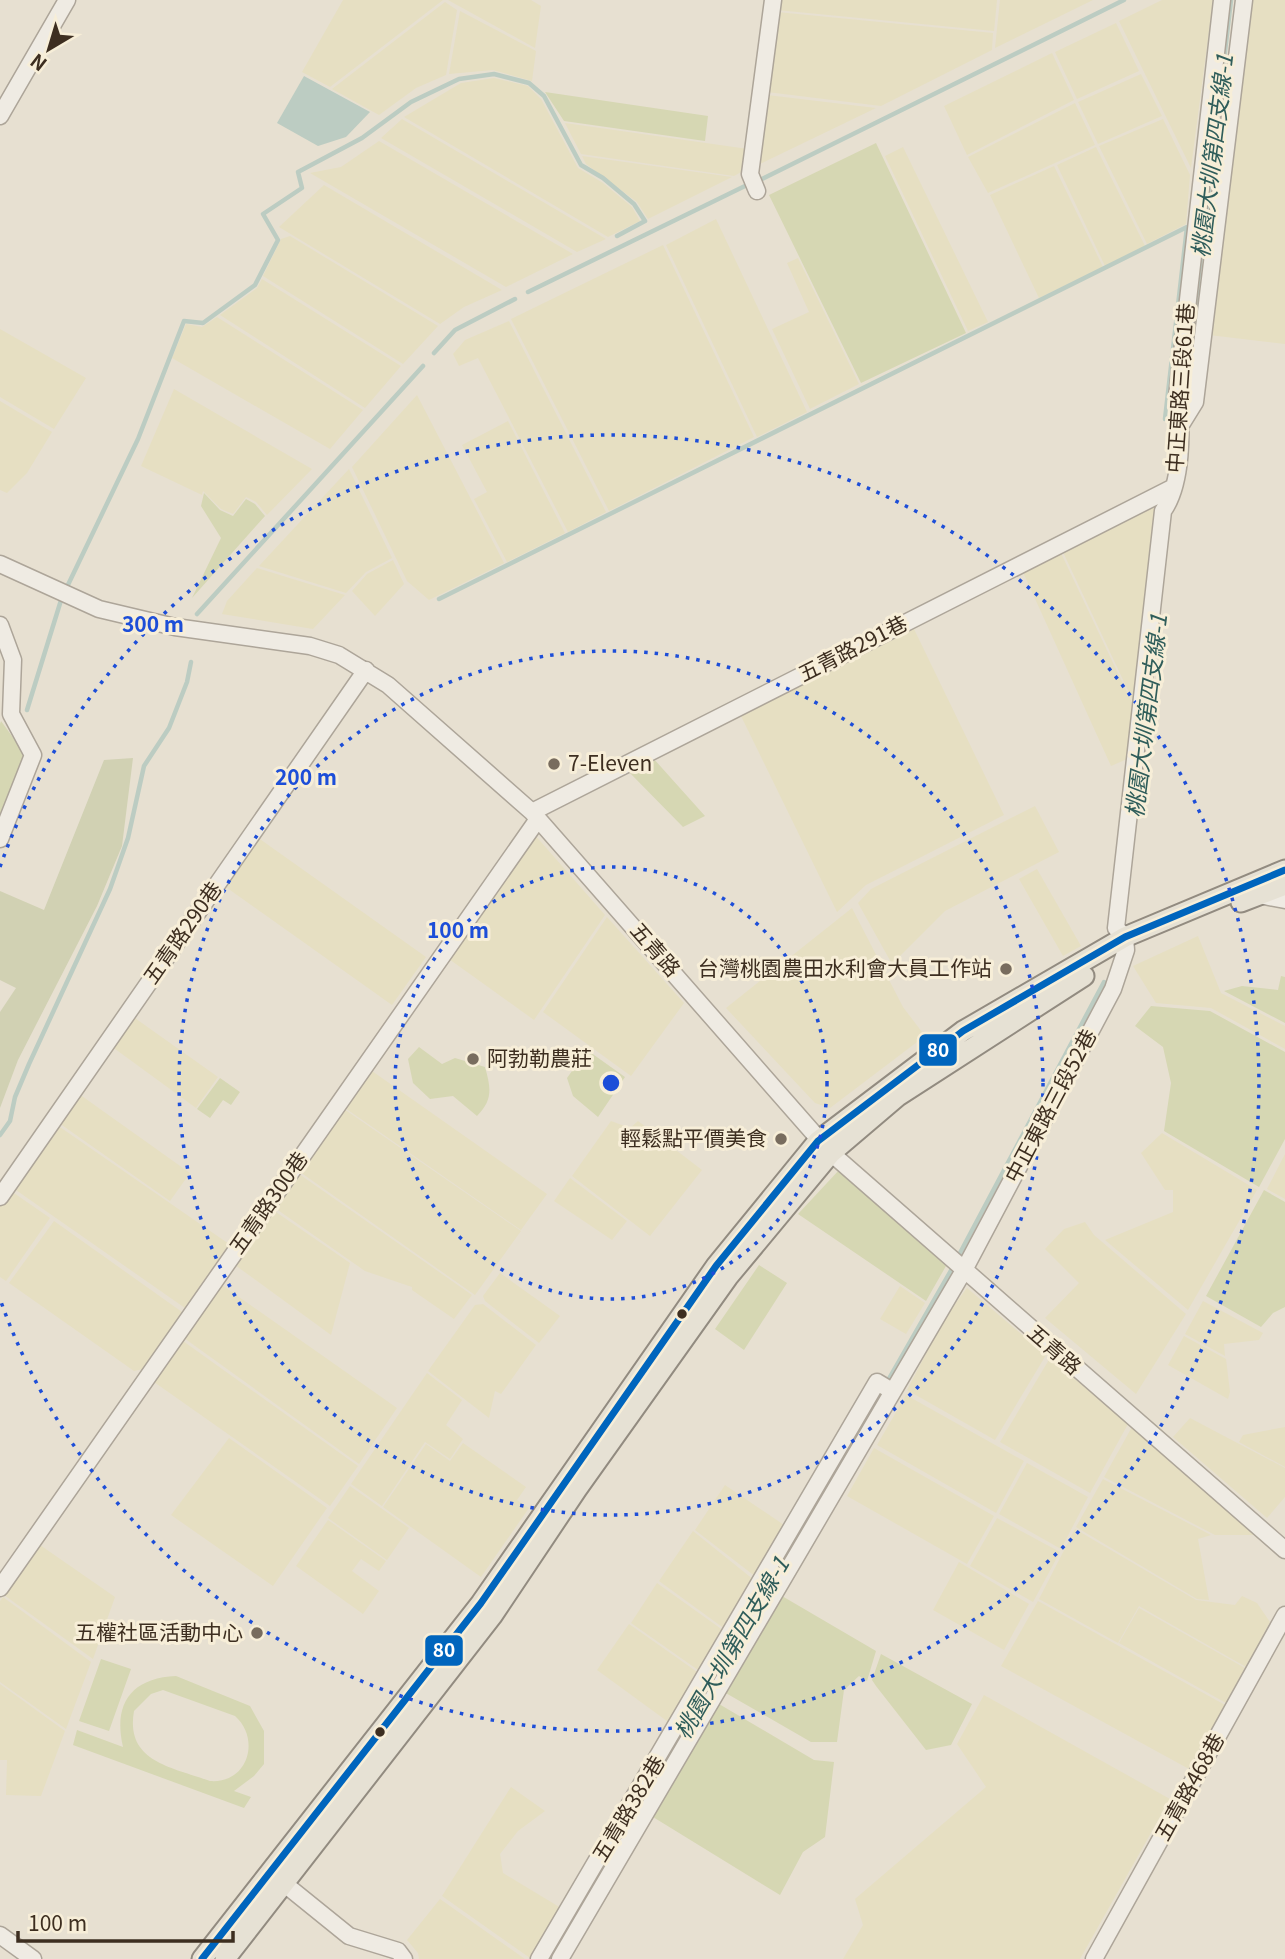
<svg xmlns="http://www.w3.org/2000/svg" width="1285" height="1959" font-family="Georgia,'Noto Sans TC',serif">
<rect width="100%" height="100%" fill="#e7e0d1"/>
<path fill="#e6dfc2" d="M343,0H443L330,87L302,72Z
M448,0H531L541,6L535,48Z
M778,0H997L994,31L777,10Z
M1000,0H1093L995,48Z
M1162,0H1213L1191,168L1119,21Z
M1247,0H1285V344L1209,335Z
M445,2L457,10L446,75L416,88L379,115L332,89Z
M460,11L536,51L532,81L493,70L449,74Z
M777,12L993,33L992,50L881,106L767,92Z
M1116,23L1139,71L1077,99L1055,52Z
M1052,53L1074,100L967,155L944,106Z
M1141,74L1162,116L1098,144L1078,102Z
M494,78L528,86L541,99L578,168L603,183L632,207L640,221L608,237L404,117L461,83Z
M767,95L876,108L758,165Z
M1075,103L1095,145L988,193L968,157Z
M402,119L606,239L577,252L381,138Z
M1163,119L1190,175L1186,224L1147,244L1099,146Z
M565,123L748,149L743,171L734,176L581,154Z
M379,141L573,254L506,287L310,173L341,167Z
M903,147L988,322L968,331L885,156Z
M1096,147L1145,246L1105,266L1057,165Z
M582,156L732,177L648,219L637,202L586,164Z
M1054,166L1103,267L1039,298L990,195Z
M324,185L502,290L464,307L440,324L279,227Z
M716,219L807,412L757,437L666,245Z
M290,236L438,326L403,364L263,276L281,239Z
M663,245L754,437L609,511L511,319Z
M798,258L859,384L810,409L772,329L809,312L787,263Z
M262,279L401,366L365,408L220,315L257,288Z
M217,317L363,410L330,449L172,358L186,324L202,327Z
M509,321L606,512L568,532L478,358L459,366L453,354L465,340Z
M0,329L86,378L54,429L0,397Z
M174,389L312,469L267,515L256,502L246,497L233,514L221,509L203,491L202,495L141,466Z
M417,395L504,563L429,600L407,581L352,467Z
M0,401L52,432L27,473L7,493L0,490Z
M508,421L565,533L507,562L474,499L487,492L462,445Z
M349,469L392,558L366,572L346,593L259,566Z
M1159,501L1133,701L1062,550Z
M1060,551L1133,705L1127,759L1111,766L1022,570Z
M393,560L404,584L375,616L352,591L367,574Z
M257,568L345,595L313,629L222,614L227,601Z
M914,629L1004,815L866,885L837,912L741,716Z
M1035,806L1059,852L945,911L892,964L858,903L871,889Z
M534,834L605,915L534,1020L449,959Z
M257,837L426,957L392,1005L223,885Z
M1037,869L1081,946L1063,956L1019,879Z
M852,908L903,1007L925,1036L830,1108L815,1103L726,1008Z
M607,917L684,1003L631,1076L543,1012Z
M1198,936L1221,993L1285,1026V1049L1211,1008L1156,1003L1133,966Z
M132,1016L218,1077L196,1108L111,1046Z
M372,1071L547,1194L521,1230L345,1108Z
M79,1094L190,1173L170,1201L59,1123Z
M344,1109L521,1231L475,1295L300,1172Z
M611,1121L630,1128L638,1121L702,1170L650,1236L572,1176Z
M57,1125L229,1244L185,1308L13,1188Z
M1162,1133L1257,1190L1188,1310L1105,1240L1173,1212V1190H1165L1141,1153Z
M1285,1154V1199L1267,1189Z
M299,1174L472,1295L454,1319L412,1290V1287L365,1271L275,1208Z
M570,1178L627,1221L612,1240L554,1201Z
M11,1191L50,1218L6,1281L0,1277V1206Z
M273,1210L350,1263L331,1335L235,1265Z
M54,1221L182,1312L143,1369L134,1371L9,1283Z
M1085,1222L1094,1235L1186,1314L1136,1394L1045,1318L1079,1283L1045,1249L1064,1229Z
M500,1273L560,1316L539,1343L485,1301L483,1296Z
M222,1285L397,1408L359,1464L184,1338Z
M900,1286L925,1303L906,1334L880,1319Z
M967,1288L1046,1355L995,1440L907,1390L944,1319Z
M1203,1301L1263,1333L1259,1340L1224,1344L1225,1356L1185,1334Z
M483,1304L536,1345L501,1394L495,1391L489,1418L428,1371L475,1305Z
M1184,1336L1226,1359L1230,1392L1228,1399L1168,1365Z
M183,1341L358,1466L330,1506L154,1382Z
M1050,1358L1128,1424L1090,1493L1000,1442Z
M427,1373L462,1400L446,1425L463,1439L450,1459L425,1442L382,1506L351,1484Z
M906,1395L1024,1461L996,1513L877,1445Z
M1190,1418L1285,1468V1497L1267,1518L1173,1437Z
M1132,1427L1257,1535H1215L1104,1477Z
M1285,1427V1467L1239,1442L1243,1435Z
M229,1438L327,1508L273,1586L171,1515Z
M463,1443L526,1487L517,1500L529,1508L481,1577L383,1507L426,1444L450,1461Z
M874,1448L994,1516L967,1564L847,1496Z
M1027,1463L1088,1497L1061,1549L999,1514Z
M1103,1479L1211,1535L1198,1539L1209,1600L1197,1599L1076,1527Z
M725,1485L787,1527L756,1577L695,1530Z
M350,1486L409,1528L387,1560L328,1518Z
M997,1518L1060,1552L1033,1602L970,1566Z
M328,1520L386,1561L379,1571L361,1559L352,1571L379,1591L363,1614L296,1566Z
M1075,1529L1196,1600L1235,1605L1242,1596L1257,1603L1270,1622L1246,1667L1139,1606L1118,1643L1039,1599Z
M693,1531L754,1580L725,1629L659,1581Z
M40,1545L115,1597L93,1659L4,1595Z
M959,1562L1029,1604L1004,1650L933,1610Z
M657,1583L724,1631L701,1672L631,1623Z
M3,1597L91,1662L66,1729L0,1682V1601Z
M1038,1601L1225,1705L1189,1769L1001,1666Z
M1139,1608L1245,1668L1226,1703L1119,1643Z
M629,1624L700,1674L671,1724L597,1670Z
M0,1684L65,1731L41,1796L6,1795L7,1760H0Z
M984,1695L1170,1799L1080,1959H843L863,1925L855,1899L986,1787L957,1744Z
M511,1787L545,1811L518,1831L500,1854L503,1873L561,1908L530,1958L442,1896Z
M440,1899L525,1959H419L418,1953L407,1940Z"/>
<path fill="#d6d7b3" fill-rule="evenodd" d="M545,92L708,116L705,141L564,121Z
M876,143L966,333L861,383L769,195Z
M204,493L220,510L233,516L246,499L255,504L265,516L192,598L221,538L201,506Z
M1,721L25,754L0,818V724Z
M653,758L705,816L683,827L628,771Z
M1281,976L1285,977V1023L1224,991L1242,986L1278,990Z
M1151,1006L1210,1011L1285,1052V1139L1259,1187L1164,1131L1171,1083L1163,1047L1135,1026Z
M419,1047L442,1064L455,1058L485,1067C491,1088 493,1100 477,1116L453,1096L430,1099L413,1083L408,1059Z
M587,1050L625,1077L598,1117L573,1096L567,1078Z
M220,1078L240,1092L231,1105L223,1100L210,1118L197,1109Z
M840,1169L946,1266L926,1301L798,1214Z
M1264,1190L1285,1202V1307L1273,1313L1261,1327L1206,1296Z
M759,1265L787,1283L744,1350L715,1329Z
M782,1596L876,1651L867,1681L859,1676L844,1690L837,1742H811L724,1692Z
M881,1654L972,1704L951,1745L926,1750L876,1686L872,1680Z
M101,1659L131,1669L109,1731L79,1721Z
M176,1676L250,1706L264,1731V1764L254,1776L234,1791L251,1797L244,1808L73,1745L77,1730L123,1747C113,1704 131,1678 176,1676ZM163,1690L235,1716C261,1739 248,1784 210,1781C172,1767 125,1762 134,1711L151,1694Z
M719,1704L814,1760L834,1762L825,1837L803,1852L780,1895L653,1817Z"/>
<path fill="#d1d1b3" d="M133,758L122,846L97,906L18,1060L0,1108V1012L16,988L0,980V891L44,910L104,760Z"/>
<path fill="#bcccc2" d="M304,76L370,112L346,137L318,146L277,123Z"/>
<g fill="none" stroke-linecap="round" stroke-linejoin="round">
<path stroke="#bcccc2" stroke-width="4.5" d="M758,181L1124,0
M528,292L745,186
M434,353L455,330L515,299
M1185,394L1231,0
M66,589L138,439L184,321L203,323L255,285L278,240L263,214L302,188L298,172L362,138L411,102L459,79L494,74L529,83L544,96L581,165L603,178L634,204L645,221L617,236
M439,599L1187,227L1165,419
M197,614L423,366
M27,710L62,597
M0,1135L10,1121L15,1097L29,1064L110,889L128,838L144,766L169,728L187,682L191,662
M960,1253L1104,982
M828,1485L953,1267
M647,1792L816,1505
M548,1959L640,1804"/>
<g stroke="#ada599" stroke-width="19">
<path id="minor" d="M0,116L67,0
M757,191L750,174L773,0
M1182,423L1195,402L1244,0
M0,564L99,609L175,627L310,646L339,655L388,685L532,812L831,1153L1285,1550
M0,625L13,660L11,714L33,755L0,839
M532,812L1174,487
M1259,895L1285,900
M0,1197L366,670
M0,1588L538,819
M276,1877L349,1936L398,1951L404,1959
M0,1935L33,1959
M539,1959L877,1382L892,1391
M560,1959L963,1272L1113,989L1126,950L1125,937L1116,928L1163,511C1182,485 1183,428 1177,397L1222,0
M1094,1959L1285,1615"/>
</g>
<g stroke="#928b80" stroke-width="23">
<path id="major" d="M1241,902L1285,885
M202,1959L481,1603L716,1266L818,1141L963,1031L1125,937L1285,870
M225,1959L492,1616L577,1489L728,1277L831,1153L898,1096L1084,976"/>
</g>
<use href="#minor" stroke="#efebe3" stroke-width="16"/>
<use href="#major" stroke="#e6e1d4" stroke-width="19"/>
<g stroke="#f7eed8" stroke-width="12">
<path id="bus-1" d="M202,1959L481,1603L716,1266L818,1141L963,1031L1125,937L1285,870"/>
</g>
<use href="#bus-1" stroke="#0065bd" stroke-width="7"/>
</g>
<g fill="none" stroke="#1d4ed8" stroke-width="3.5" stroke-dasharray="3.5 7">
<circle cx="611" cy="1083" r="216"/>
<circle cx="611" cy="1083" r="432"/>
<path d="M0 867A648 648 0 1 1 0 1299"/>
</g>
<g fill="#786c5e" stroke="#f7eed8" stroke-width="2.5">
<circle cx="554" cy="764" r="7"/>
<circle cx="1006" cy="969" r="7"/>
<circle cx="473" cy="1059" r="7"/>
<circle cx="781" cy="1139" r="7"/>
<circle cx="257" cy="1633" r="7"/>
</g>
<g fill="#3d2e20" stroke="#f7eed8" stroke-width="2.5">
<circle cx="682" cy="1314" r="6"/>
<circle cx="380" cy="1732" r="6"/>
</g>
<g text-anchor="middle" stroke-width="6" stroke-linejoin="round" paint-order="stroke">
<g font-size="21" fill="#3d2e20" stroke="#f7eed8">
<text transform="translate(1181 388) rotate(-86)" y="7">中正東路三段61巷</text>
<text transform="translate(853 649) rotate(-27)" y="7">五青路291巷</text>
<text transform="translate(183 933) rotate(-55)" y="7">五青路290巷</text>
<text transform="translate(655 950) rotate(49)" y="7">五青路</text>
<text transform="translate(1051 1106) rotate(-62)" y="7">中正東路三段52巷</text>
<text transform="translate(269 1203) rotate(-55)" y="7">五青路300巷</text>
<text transform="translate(1054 1350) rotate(41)" y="7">五青路</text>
<text transform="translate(1190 1787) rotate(-61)" y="7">五青路468巷</text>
<text transform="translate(629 1809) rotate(-59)" y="7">五青路382巷</text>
</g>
<g font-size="21" fill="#3d2e20" stroke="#f7eed8" text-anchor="end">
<text x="568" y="771" text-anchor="start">7-Eleven</text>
<text x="992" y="976">台灣桃園農田水利會大員工作站</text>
<text x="487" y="1066" text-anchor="start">阿勃勒農莊</text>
<text x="767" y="1146">輕鬆點平價美食</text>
<text x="243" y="1640">五權社區活動中心</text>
</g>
<g font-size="23" font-style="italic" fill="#2f5d5a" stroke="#f7eed8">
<text transform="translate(1213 156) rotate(-83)" y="8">桃園大圳第四支線-1</text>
<text transform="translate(1147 716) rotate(-83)" y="8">桃園大圳第四支線-1</text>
<text transform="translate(732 1648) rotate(-60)" y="8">桃園大圳第四支線-1</text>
</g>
</g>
<circle cx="611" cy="1083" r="10" fill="#1d4ed8" stroke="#f7eed8" stroke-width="3.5"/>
<g font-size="21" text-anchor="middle" font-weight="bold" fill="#1d4ed8" stroke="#f7eed8" stroke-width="6" stroke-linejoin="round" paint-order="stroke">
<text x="153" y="632">300 m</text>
<text x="306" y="785">200 m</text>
<text x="458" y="938">100 m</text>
</g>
<g stroke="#f7eed8" stroke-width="2.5">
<rect x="918" y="1033" width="40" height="34" rx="7" fill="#0065bd"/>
<rect x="424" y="1634" width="40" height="33" rx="7" fill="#0065bd"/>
</g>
<g font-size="19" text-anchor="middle" font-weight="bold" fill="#fff">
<text x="938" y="1057">80</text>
<text x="444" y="1657">80</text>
</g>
<g transform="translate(49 49) rotate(218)" stroke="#f7eed8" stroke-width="5" paint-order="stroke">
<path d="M0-5L12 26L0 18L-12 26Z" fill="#3d2e20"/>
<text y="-10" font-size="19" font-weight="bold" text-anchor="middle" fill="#3d2e20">N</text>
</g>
<path d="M18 1931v10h215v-10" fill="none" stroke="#3d2e20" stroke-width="3.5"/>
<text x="28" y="1931" font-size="21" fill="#3d2e20" stroke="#f7eed8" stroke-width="5" paint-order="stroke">100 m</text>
</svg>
